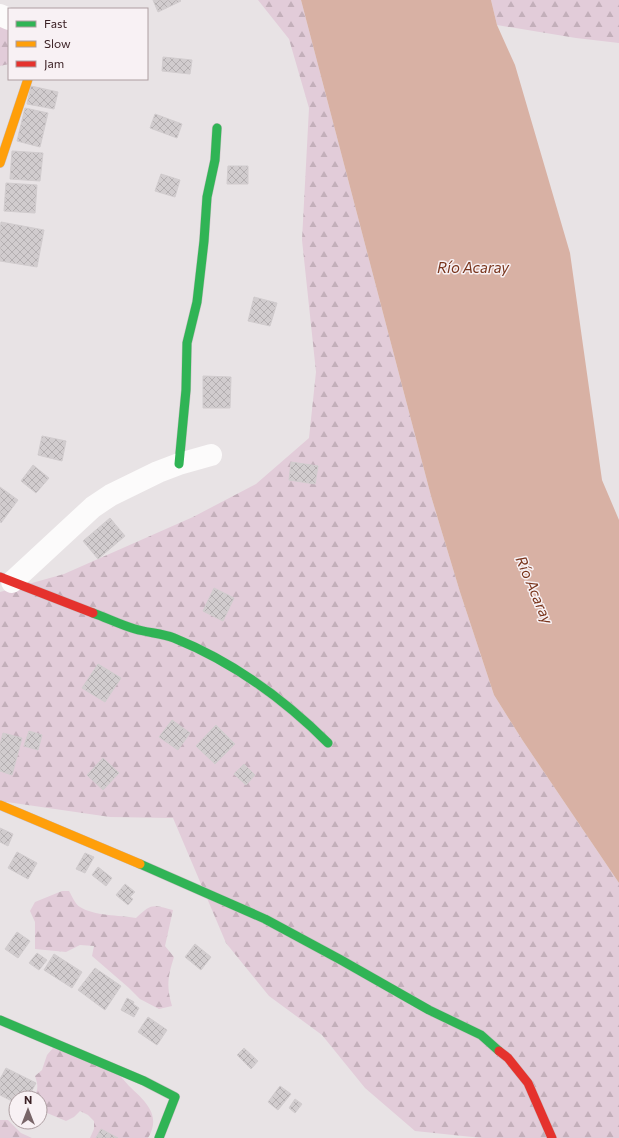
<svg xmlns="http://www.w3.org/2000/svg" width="619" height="1138" font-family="Commissioner,sans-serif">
<defs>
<pattern id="forest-firs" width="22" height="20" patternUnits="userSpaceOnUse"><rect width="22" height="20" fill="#e2ccd9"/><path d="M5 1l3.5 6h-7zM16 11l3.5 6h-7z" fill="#c3afba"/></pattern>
<pattern id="building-cross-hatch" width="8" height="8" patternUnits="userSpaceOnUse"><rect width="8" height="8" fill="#d1ccce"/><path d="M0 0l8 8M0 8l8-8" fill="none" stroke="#b4afb1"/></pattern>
</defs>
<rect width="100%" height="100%" fill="#e8e3e5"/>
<path fill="url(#forest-firs)" d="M258,0H301L431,496L460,592L494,695L523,741L619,883V1138H482L415,1131L365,1088L322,1035L269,996L226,943L173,818L110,817L0,801V592L64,574L193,517L256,484L309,438L316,372L302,240L309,108L289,39Z
M491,0H619V43L576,38L497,25Z
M0,8L9,11V64L0,66Z
M62,891H69C72,896 75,904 80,907C94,916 119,915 136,918C152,903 152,905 173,910L165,946L174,957C168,976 166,986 172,1006L159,1009L140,999L129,988L92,956L94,946L80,945L66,952L35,949V922L30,911L35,902Z
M59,1041C76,1050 95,1058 111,1069C118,1073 124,1080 129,1086C145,1101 162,1115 148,1138H90L94,1129V1121L88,1115L80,1111L74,1117L66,1121L40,1110V1098H33C39,1090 38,1085 35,1076L42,1070L47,1055Z
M0,1120H8L21,1133L32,1138H0Z"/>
<path fill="#d8b1a4" d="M301,0H491L497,25L515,65L570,253L602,480L619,520V883L523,741L494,695L460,592L431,496Z"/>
<path fill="url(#building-cross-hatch)" stroke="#d1ccce" d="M153,0H180L181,1L158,12Z
M163,57L192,60L190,74L162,71Z
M31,86L58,92L54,109L27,104Z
M25,108L48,113L40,147L17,141Z
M155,114L182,124L177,138L150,128Z
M12,151L43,153L40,181L10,179Z
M228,166H248V184H227Z
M161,174L180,180L175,197L155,191Z
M6,183L37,185L35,213L4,211Z
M1,222L44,230L37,267L0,261V230Z
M254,297L277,303L270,326L248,321Z
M203,376L231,377L230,408H203Z
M42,436L66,441L62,461L38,455Z
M291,462L318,466L315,484L289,480Z
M33,465L49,478L36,493L21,481Z
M0,487L18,500L1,523L0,521Z
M110,518L125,536L98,559L83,541Z
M214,588L234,598L223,621L203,611Z
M98,664L121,678L105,702L82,688Z
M172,720L190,733L178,750L159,737Z
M216,725L235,744L215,764L196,746Z
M29,731L42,735L38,750L24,746Z
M3,733L22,738L12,775L0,771V744Z
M103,758L119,773L103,790L87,775Z
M244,764L255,775L246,785L234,774Z
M0,828L13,834L8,846L0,842Z
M17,852L37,863L28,879L8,868Z
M85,853L94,857L85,873L76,869Z
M98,867L112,878L106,886L92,875Z
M125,884L135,892L130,897L133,899L128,905L116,895Z
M17,932L30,941L18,958L5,949Z
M195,944L211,957L201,970L185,957Z
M37,953L47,960L39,970L29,963Z
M54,954L82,972L72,988L44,970Z
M95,968L121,986L105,1010L78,990Z
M127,998L134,1002L133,1004L139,1008L134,1017L121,1010Z
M148,1017L167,1030L157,1045L138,1032Z
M244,1048L258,1061L251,1069L237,1055Z
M6,1068L36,1083L28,1098H16V1103L0,1095V1079Z
M280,1086L291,1094L278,1110L268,1102Z
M295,1099L302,1104L295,1113L289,1108Z
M101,1129L118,1138H96Z"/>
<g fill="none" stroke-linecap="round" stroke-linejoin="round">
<g stroke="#c8bfc2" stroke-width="10">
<path id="fast" d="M179,464L186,390L187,343L197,302L204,241L207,197L215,160L217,128
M93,613C107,618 121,625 135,629C148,633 162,633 174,638C231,661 284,699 328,743
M140,864L265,919L341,960L429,1010L481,1035L499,1051
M0,1020L144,1081L175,1097L159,1138"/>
</g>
<g stroke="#c8bfc2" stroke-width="10">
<path id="slow" d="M0,163L28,79
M0,805L140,864"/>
</g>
<g stroke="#c8bfc2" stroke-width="10">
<path id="jam" d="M0,577L93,613
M499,1051L508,1058L528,1083L552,1138"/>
</g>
<path stroke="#fcfbfb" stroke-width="22" d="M0,15L9,19
M12,582L93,507L111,495L158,472L179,464L211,455"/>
<use href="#fast" stroke="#30b455" stroke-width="9"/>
<use href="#slow" stroke="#ff9f0a" stroke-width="9"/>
<use href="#jam" stroke="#e5322d" stroke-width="9"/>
</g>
<g text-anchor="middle" stroke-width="3" stroke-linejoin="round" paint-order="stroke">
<g font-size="15" font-style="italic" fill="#78341b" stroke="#f8f1f4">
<text x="473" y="273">Río Acaray</text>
<text transform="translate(534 590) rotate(67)" y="5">Río Acaray</text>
</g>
</g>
<rect x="8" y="8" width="140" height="72" fill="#f8f1f4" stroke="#ad9ea1"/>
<rect x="16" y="21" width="20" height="6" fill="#30b455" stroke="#ad9ea1"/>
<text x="44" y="28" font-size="12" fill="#3c2125">Fast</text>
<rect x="16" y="41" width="20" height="6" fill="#ff9f0a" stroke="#ad9ea1"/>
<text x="44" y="48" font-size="12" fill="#3c2125">Slow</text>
<rect x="16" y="61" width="20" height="6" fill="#e5322d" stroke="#ad9ea1"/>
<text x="44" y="68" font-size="12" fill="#3c2125">Jam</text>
<g transform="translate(28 1110)"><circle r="19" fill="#f8f1f4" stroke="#ad9ea1"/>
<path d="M0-3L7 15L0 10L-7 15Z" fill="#786568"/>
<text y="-6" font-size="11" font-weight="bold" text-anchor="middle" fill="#3c2125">N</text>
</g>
</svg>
